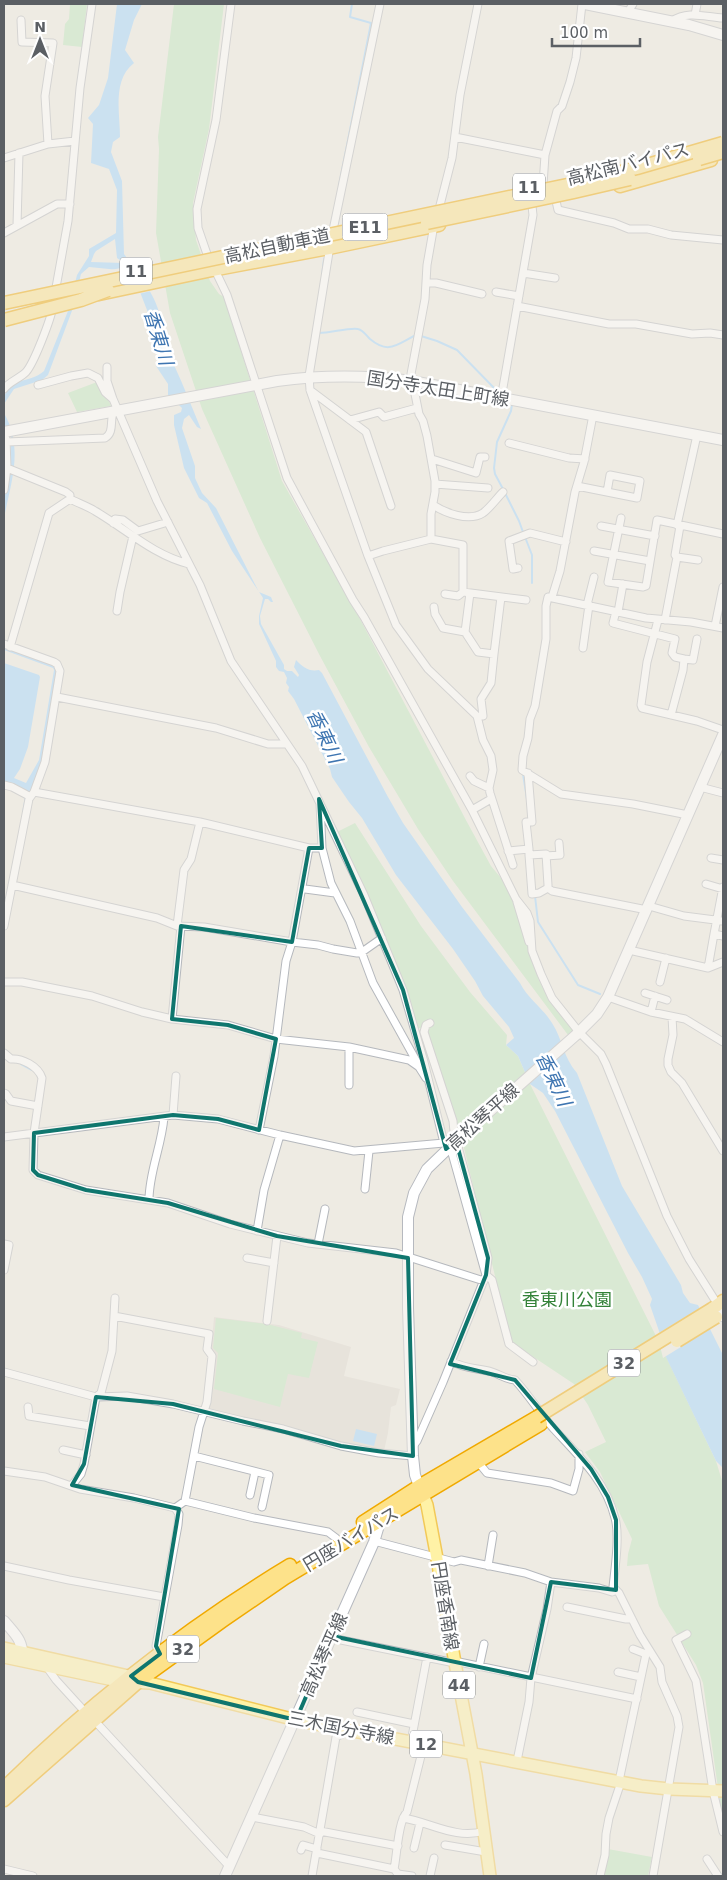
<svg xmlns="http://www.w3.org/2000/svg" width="727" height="1880" font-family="'DejaVu Sans','Noto Sans JP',sans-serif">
<rect width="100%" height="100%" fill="#eeebe3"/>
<path fill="#dedad1" d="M214,1317L279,1325L351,1347L344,1376L400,1389L396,1405L391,1407L388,1433L384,1451L341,1445L206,1411Z"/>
<path fill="#bfe6bf" d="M70,4H87L82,47L63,45L65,24L69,19Z
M174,4H224L209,129L193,203L196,240L210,281L219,294L224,297L282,481L360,619L467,822L491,866L506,884L514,903L537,975L548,999L573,1030L568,1035L453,881L418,829L369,747L320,656L260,538L202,409L170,313L156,233L159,149L158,137Z
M97,382C101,390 109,399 111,406L77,412L68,393Z
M355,823L421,926L470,992L507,1035L506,1045L518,1056L530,1084L662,1348L716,1461L723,1484V1823L703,1683L696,1665L659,1606L648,1564L627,1566L628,1554L632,1539L600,1472L585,1452L606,1442L588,1405L574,1384L511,1342L463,1144L425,1029L418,1028C398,959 369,896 337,832Z
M216,1318L267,1324L302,1333L301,1338L318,1342L309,1378L288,1374L280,1407L214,1389L218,1353L213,1348Z
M608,1849L652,1857L648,1876H602Z"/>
<path fill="#a1d5ff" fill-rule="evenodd" d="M117,4H142L134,20L125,50L134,63C112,80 120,113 120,137L113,142L111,152L122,181L124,254C135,268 153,292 158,309C162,322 158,335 162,347C164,355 171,358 174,365C184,386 192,408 201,429L197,427L189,415L184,419L182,428L195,466V478L202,493L216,508L259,592L271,597L273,602H271L268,599H265L260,616L261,624L284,665V669L287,671H292L298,677L299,675L294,667L296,660C303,667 309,672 319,670L322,673L388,797L403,823L462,907L520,983C528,999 543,1008 552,1023C563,1040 563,1057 577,1073L622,1186L681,1285L683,1293L690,1303L698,1305L723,1355V1468L716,1461L665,1355L659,1331L650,1305L652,1299L642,1277L628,1253L555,1111L543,1093L530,1084L518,1056L506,1045L514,1038L509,1027L483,996L475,981L453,949L396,875L362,818L349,802L332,777L330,769L294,699L288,691L289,687L286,683L287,678L284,672L279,671L276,667V661L259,624V616L263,598L232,551L207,503L199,498L184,468L174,425V415L181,412L182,408L168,395V384L156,366L160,358L153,347L152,323L140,292L129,271L89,267L81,274L73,308L48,375L42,380L14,389L4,404C4,375 29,385 44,371L68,311L77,275L89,256V249L116,233L117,190L109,169L91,163L93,124L88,118L99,105L108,78ZM115,239L117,258L124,263L91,262L94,254L96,251Z
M4,413C24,448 11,482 4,518V498L10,470L11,444V437L4,424Z
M4,646L55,664L58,667C54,692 46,781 28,793L10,782L9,784L4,782V663L39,675L40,677L28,747L20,769L14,778L26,783L39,760L54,670L53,668L4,650Z
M356,1429L377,1434L374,1446L353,1441Z"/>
<path fill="#eeebe3" d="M136,265L151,291L138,294L128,274L106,271Z
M702,1307L713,1327L663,1358L657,1334Z"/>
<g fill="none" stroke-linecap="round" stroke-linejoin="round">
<path stroke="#a1d5ff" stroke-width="2" d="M339,186L371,23L350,17L352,4
M322,276L324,259
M319,333C330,333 351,327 358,329C363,330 366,335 370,339C389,355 397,344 416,335
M421,336L437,341L457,350L497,391
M503,489L495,474L494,468L497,442L511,411L512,404
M505,493L519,521L523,532
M525,537L532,555V583
M523,774L527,799
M23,813L26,796
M535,896L538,922L578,985L600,994
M21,1064L32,1070"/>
<g stroke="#b5b8bd" stroke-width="9">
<path id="street" d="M628,12L633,4
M695,15L697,4
M21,20L22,42L53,43L45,96L48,144
M672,21C688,10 705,17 723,18
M455,137L545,155L543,185
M545,155L557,111L562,106L570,82L576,58L582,4
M4,158L48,144L75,141
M556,201L558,210L614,223L629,229H648L671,235L723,240
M438,213L452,158L460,95L478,4
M17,225L19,153
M4,233L57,204H70
M332,235L380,4
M330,246L309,376L310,390L368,556L396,625L428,669L477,716L483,740L491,756L493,770L489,788L490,793L513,865
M208,257L198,228L197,209L216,120L231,4
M215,270L227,295L287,478L353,600L364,617L472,810
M523,273L555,278
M427,283H436L482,294
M496,292L519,296
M55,293L68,221L80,88L92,4
M517,306L609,324H636L692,334L710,333L723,335
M107,367V381L113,399L157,501L200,585L231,661L302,766L364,895L403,990L424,1062L444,1143L450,1146L486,1275L443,1382L417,1441L413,1446
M38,385L71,376L88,373L98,378L105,392L113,399
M4,389C10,381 19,379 26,372C34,363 51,319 53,306
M310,390L366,432L391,506
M501,399L533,215L532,206
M350,420L379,412L384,417L417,408
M7,442L105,438C115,432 109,420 114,410
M509,443L569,458L585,459
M432,459L476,473L480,457H485
M7,468L66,492L70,495V499C78,503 87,506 95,511C126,529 153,555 189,564
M435,484L488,488
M577,486L637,498L640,481L610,475L607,492
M4,490L7,468L6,439
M433,505C445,513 469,522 483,513C490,508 497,498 503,492
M621,518L608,582L643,587L646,586L657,520L723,534
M113,523L115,519L123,520L138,531L168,522
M677,525L697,435
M601,526L655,536
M431,539V514L435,492V481L427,436L423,421L419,414L411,374L425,299L427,265L434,225
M594,551L650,561
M368,556L383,551L431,539L463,545V592L526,600
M677,557L698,560
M518,568L513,569L509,541L530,533L566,542
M470,593L465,632L478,652L494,654L501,597
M445,594L458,596L463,592
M552,597L560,571L575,492L584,462L593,415
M587,605L594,577
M434,607L435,614L443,628L465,632
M117,611L120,592L133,536
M616,611L613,623L675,639L672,653L675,657L684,659L683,670L671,715
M618,612L623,584
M658,620L647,662L641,705L642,708L697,721L723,730
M665,620L677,557L675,555L680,526
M715,626L723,587
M4,644L54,662L57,664L60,671L45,762L34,792L29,799L4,926
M10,647L49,513L70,499
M583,648L589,605
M684,659L693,660L697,639
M57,697L216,728L268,744H286
M483,716L481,699L491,683L494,654
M528,773L532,822H526L529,849
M470,776L474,781L489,788
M4,785L12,787L29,796
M700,787L723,793
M34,792L200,822L309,848H322
M491,799L472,810L516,899L527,913L530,921L532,951L541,974L552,998L579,1032L601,1054L606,1064L667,1216L689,1259L718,1305L723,1318
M320,804L322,848L331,883L350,921L373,983L418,1064
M688,815L633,804L561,794L522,770L523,756L528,738L530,719L535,706L546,639V606L548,597L646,618L691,622L723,628
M508,851L529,849V855L546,854L548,885V888L552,891L647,910
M529,855L532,894L539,893L548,888
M546,856L560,855L559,843
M711,858L723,860
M706,884L723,889
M12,885L157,918L177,926L204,927L292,942L318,945L333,949L357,953L362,952L382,938
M305,889L335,893
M517,902L529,942
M649,906L684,916L723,921
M177,926L184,870L191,859L200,822
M714,934L723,887
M629,950L708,968L723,962
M708,968L714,934L723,936
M4,982H22L92,996L142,1012L172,1019L228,1025L276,1039L349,1047L409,1060L419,1067L426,1078
M660,982L666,958
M645,993L667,1000
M608,997L651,1012L685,1019L723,1042
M651,1012L655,996
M672,1017L673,1035L668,1059V1065L671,1072L682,1083L723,1151
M172,1019L181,926
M430,1023L426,1025L424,1032L453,1121L454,1132L488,1258L486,1275L492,1280L509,1344L533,1362
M4,1053L11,1059C22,1058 38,1066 42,1078L34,1133L33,1170L38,1175L86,1190L168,1203L230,1224L308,1243L396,1253L484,1281
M349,1085V1047
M4,1093L6,1094L11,1101L38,1106
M173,1115L176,1076
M259,1130L274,1056L286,961L292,942L309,848
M4,1137L173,1115L218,1119L280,1135L354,1151L444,1143
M365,1189L369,1151
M149,1200C149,1172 162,1145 164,1117
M257,1231L264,1190L280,1135
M4,1244L9,1245L4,1270
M318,1244L325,1209
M247,1258L274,1263
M114,1316L209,1334L207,1349L212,1356L207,1402L199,1427L185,1501L175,1508
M267,1321L277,1236
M451,1361C464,1369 478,1368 492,1372C501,1375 505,1379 515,1380C529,1395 539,1412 553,1428C578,1455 606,1481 615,1518C620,1535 615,1568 613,1587L619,1593L640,1635L660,1667L662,1682L677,1716L679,1727L653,1876
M4,1372L96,1397L127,1396L173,1404L243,1421L283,1429L341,1446L379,1453L413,1456
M28,1407L29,1416L90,1426
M63,1450L86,1455
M194,1456L269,1475L262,1507
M478,1462L487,1473L551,1483L573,1491L579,1469V1454
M4,1471L45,1477L80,1489L134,1498L175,1508L179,1514L178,1525L156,1646L160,1654
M72,1485L81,1474L84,1464L96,1397L101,1393L112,1351L115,1298
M250,1495L255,1472
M185,1501L254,1518L328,1532L336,1538
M374,1541L454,1562L461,1560L525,1573L551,1582L599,1588L612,1592L616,1590
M4,1566L69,1580L164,1597
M488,1566L493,1535
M567,1607L626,1619H632
M687,1634L676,1640L696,1681L713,1791L723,1832
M332,1636L341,1640L455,1663L459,1662L637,1699
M633,1649L646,1654
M46,1666L56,1680L86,1713
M479,1667L484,1644
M618,1672L641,1677
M357,1712L414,1724
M94,1720L229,1866
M411,1742L427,1657
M517,1761L529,1702L531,1678L547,1609L551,1582
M619,1781L646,1654L650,1651
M252,1817L304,1827L320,1834
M403,1818C430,1822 456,1840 484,1831
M320,1831L398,1846
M445,1845L486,1852
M414,1848L420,1823
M301,1850L303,1845L317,1849
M317,1853L394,1869L398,1874L412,1876
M707,1859L718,1876
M4,1869L33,1876
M394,1869C397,1856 398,1820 407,1812L424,1744
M312,1876L336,1737L342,1734L343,1729
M430,1876L434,1858
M600,1876L605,1855L606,1834L609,1818L621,1782"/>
</g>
<g stroke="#b6b9bf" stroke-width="12">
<path id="secondary" d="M585,4L689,25L723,35
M4,432L277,381C323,375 366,375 412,381L723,440
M576,1035L597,1014L608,997L723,735
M419,1486L415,1475L413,1456L408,1308V1217L414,1193L427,1169L455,1142
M4,1621C15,1634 24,1641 22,1659
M225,1876L374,1542L380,1522L377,1517"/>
</g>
<g stroke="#f2c958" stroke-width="14">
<path id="primary" d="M420,1487L427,1505L436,1553L455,1663L476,1774L490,1876
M4,1648L133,1677
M4,1657L123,1682L150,1683L296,1720L641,1786L669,1789L723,1791"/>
</g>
<g stroke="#f0a900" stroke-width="15">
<path id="highway" d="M620,186L711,160
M99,294L212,270L329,248L439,225
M712,1309L723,1301
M363,1522L419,1486L537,1417
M4,1788C90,1703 187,1627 290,1565
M4,1800L138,1682L224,1620L285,1578L541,1424"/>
</g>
<use href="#street" stroke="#fff" stroke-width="7"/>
<use href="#secondary" stroke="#fff" stroke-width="10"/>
<use href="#primary" stroke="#fff2a6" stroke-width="11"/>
<use href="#highway" stroke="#fde28a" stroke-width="12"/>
<g stroke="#b6b9bf" stroke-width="12" stroke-linecap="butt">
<path id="secondary-bridge" d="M455,1142L576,1035"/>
</g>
<g stroke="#f0a900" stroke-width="15" stroke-linecap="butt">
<path id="highway-bridge" d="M699,159L723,152
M427,223L574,192L630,179
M4,303L572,184L637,168L723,143
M4,320L81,300L108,290
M677,1341L716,1317
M537,1417L712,1309"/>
</g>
<use href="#secondary-bridge" stroke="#fff" stroke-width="10"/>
<use href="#highway-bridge" stroke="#fde28a" stroke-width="12"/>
</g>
<path d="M0 0H727V1880H0ZM319,799L403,990L446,1149L456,1141L488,1258L486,1275L450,1364L515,1380L591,1469L608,1497L616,1520V1590L551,1582L531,1678L332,1636L296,1720L138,1682L131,1676L160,1654L156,1646L179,1509L72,1485L84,1464L96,1397L173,1404L341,1446L413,1456L408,1258L277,1236L168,1203L86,1190L38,1175L33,1170L34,1133L173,1115L218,1119L259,1130L276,1039L228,1025L172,1019L181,926L292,942L309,848H322Z" fill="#eeebe3" fill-opacity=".55" fill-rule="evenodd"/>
<path fill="none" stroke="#0f766e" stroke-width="4" stroke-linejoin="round" d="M319,799L403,990L446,1149L456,1141L488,1258L486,1275L450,1364L515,1380L591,1469L608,1497L616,1520V1590L551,1582L531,1678L332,1636L296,1720L138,1682L131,1676L160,1654L156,1646L179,1509L72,1485L84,1464L96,1397L173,1404L341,1446L413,1456L408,1258L277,1236L168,1203L86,1190L38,1175L33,1170L34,1133L173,1115L218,1119L259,1130L276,1039L228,1025L172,1019L181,926L292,942L309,848H322Z"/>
<g text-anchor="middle" stroke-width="5" stroke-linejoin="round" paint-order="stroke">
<g fill="#fff" stroke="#8c8f92" stroke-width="1">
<rect x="513" y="173.5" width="32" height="27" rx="4"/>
<rect x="342.5" y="213.5" width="45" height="27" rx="4"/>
<rect x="120" y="257.5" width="32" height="27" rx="4"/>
<rect x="608" y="1349.5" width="32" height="27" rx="4"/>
<rect x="167" y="1635.5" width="32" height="27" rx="4"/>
<rect x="443" y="1671.5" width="32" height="27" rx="4"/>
<rect x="410" y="1730.5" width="32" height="27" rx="4"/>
</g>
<g font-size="16" font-weight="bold" fill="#5b5f64">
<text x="529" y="193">11</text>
<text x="365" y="233">E11</text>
<text x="136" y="277">11</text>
<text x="624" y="1369">32</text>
<text x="183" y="1655">32</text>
<text x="459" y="1691">44</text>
<text x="426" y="1750">12</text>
</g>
<g font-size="18" fill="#5b5f64" stroke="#fff">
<text transform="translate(628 164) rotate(-14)" y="6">高松南バイパス</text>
<text transform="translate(277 246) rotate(-12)" y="6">高松自動車道</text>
<text transform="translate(438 389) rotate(9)" y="6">国分寺太田上町線</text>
<text transform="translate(483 1117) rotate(-42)" y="6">高松琴平線</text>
<text transform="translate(351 1539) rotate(-31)" y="6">円座バイパス</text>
<text transform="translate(445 1606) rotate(81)" y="6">円座香南線</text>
<text transform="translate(324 1655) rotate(-66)" y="6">高松琴平線</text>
<text transform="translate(341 1728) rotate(11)" y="6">三木国分寺線</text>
</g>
<g font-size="18" fill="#338238" stroke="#fff">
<text x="567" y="1306">香東川公園</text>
</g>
<g font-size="19" font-style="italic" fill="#3e75b1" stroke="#fff">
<text transform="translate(159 337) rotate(73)" y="7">香東川</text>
<text transform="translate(325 736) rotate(65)" y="7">香東川</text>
<text transform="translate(554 1079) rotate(65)" y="7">香東川</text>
</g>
</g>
<rect width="727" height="1880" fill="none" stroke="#5b5f64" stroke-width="10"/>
<g transform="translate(40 40)" stroke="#ffffff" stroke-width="4" paint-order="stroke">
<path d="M0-4L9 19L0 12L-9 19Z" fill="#5b5f64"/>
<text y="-8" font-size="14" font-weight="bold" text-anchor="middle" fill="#5b5f64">N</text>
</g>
<path d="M552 38v8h88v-8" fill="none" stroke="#5b5f64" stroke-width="2.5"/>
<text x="560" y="38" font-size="15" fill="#5b5f64" stroke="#ffffff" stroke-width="4" paint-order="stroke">100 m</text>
</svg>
